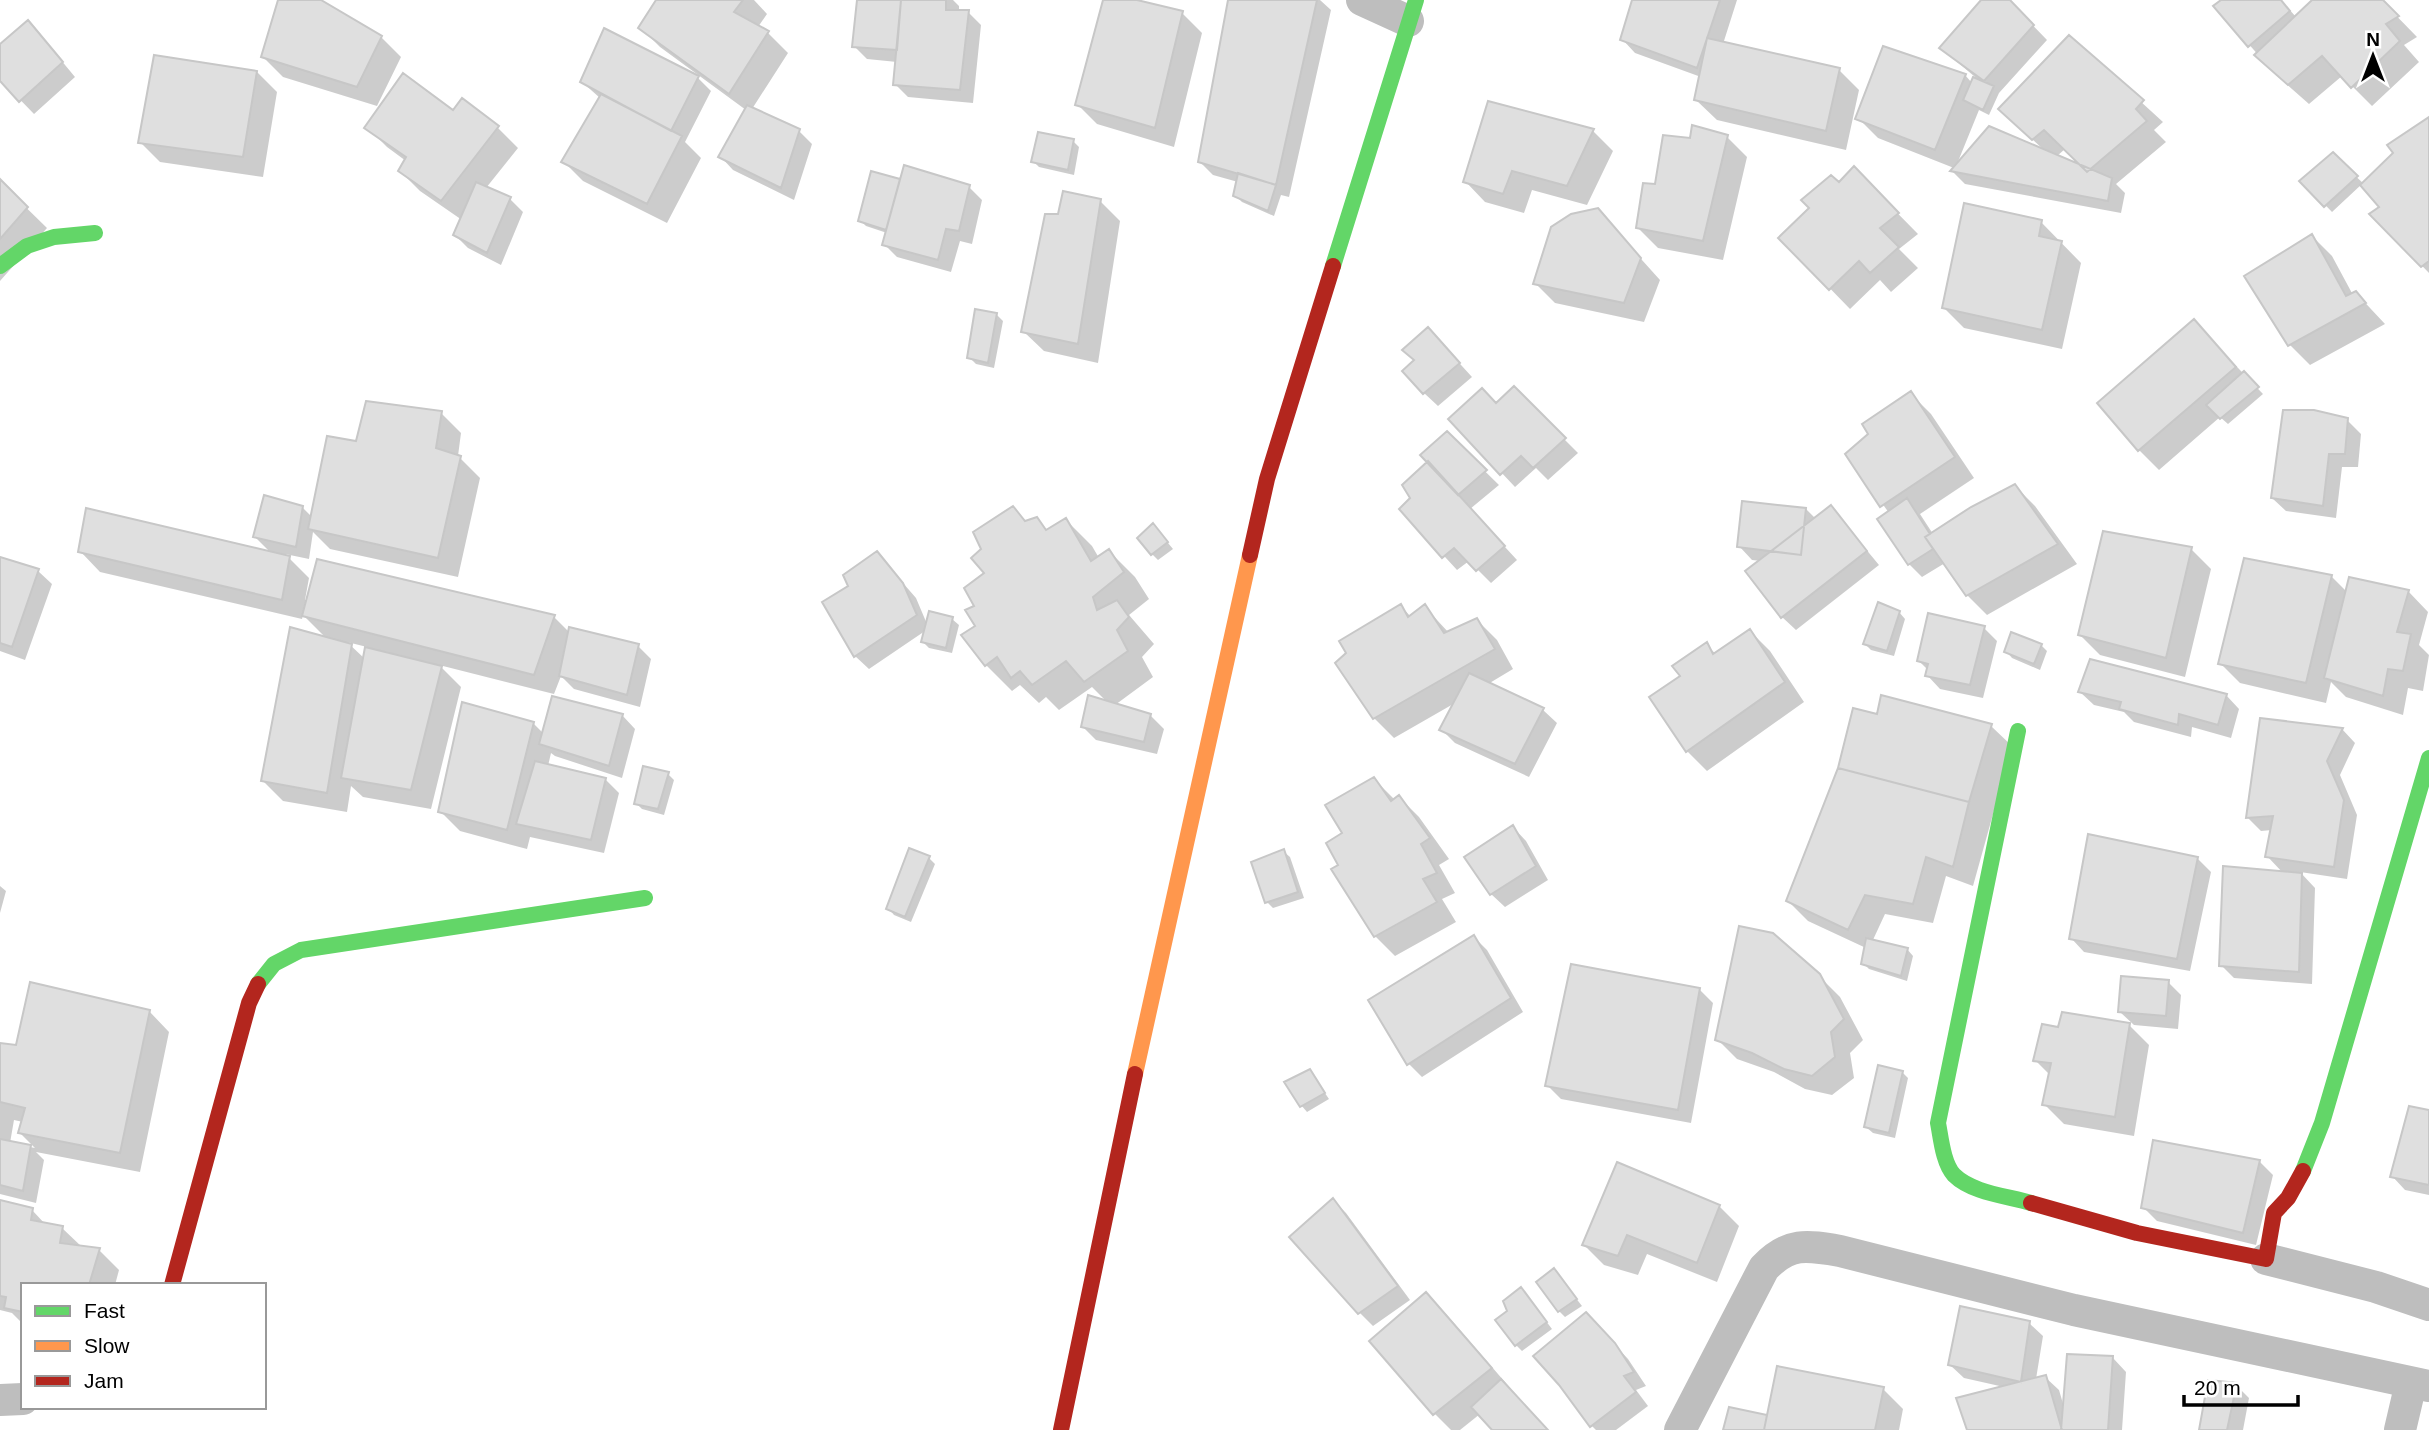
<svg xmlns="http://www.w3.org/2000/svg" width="2429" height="1430" font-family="Helvetica,sans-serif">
<rect width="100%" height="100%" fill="#fff"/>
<path fill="#0003" fill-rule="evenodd" d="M280,0H317L381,37L401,57L377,106L283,77L263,57Z
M658,0H754L767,14L758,27L768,33L788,53L752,109L799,131L812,144L794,200L733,170L720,156L746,110L660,47L640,27Z
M859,0H953L959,6V12H968L981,25L973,103L908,97L895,84L897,62L867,59L854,46Z
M1105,0H1130L1182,13L1202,33L1174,147L1097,124L1077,104Z
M1230,0H1320L1331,10L1289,197L1281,195L1274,216L1242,202L1235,195L1238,182L1213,175L1200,162Z
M1634,0H1737L1723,44L1839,70L1859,90L1846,150L1717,120L1696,100L1701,77L1635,53L1622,39Z
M1983,0H2008L2047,40L1999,93L1989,115L1979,110L1957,164L2045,151L2020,128L2070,37L2163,122L2154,130L2166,142L2116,184L2125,193L2121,213L1965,184L1952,171L1954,168L1878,138L1858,118L1965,75L1972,83L1975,77L1941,48ZM2065,149L2084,168L2057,156Z
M2224,0H2281L2296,17L2314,0H2381L2417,37L2404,45L2419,62L2372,106L2342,76L2309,104L2276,75L2215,6Z
M41,36L75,77L34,114L0,79V47Z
M257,72L277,92L263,177L160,162L140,142Z
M698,78L711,91L685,142L701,158L667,223L583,181L563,161L600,98L582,82Z
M463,100L498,128L518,148L486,188L510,199L523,212L501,265L468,248L455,235L462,220L420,191L400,171L406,161L387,147L367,127L453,112Z
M2429,119V273L2372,214L2382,207L2362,184L2332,212L2302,181L2333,155L2364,184Z
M1593,131L1613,151L1587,205L1532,190L1524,213L1485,202L1465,181Z
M1727,137L1747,157L1723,260L1658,248L1638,228L1656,186L1691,140Z
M1073,141L1079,147L1074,175L1039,167L1033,161Z
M1854,169L1918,234L1899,249L1918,268L1891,292L1880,280L1850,309L1781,238Z
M899,180L901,183L969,187L982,200L972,244L960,241L951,272L897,257L884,244L887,233L866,226L860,220Z
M0,182L47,228L0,281Z
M1100,201L1120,221L1098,363L1044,351L1023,331L1060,215Z
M1597,210L1660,280L1644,322L1555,303L1535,283Z
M2041,222L2081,263L2062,349L1964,328L1944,308Z
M2312,236L2332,256L2353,295L2356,293L2385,324L2310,365L2290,345L2246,277Z
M996,314L1003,321L994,368L976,364L969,357Z
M2194,322L2263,394L2228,424L2220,417L2159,470L2139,450Z
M1441,343L1472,377L1438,406L1424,393Z
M1514,389L1578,453L1548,480L1536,468L1515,487L1451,419L1497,405Z
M1911,394L1931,414L1974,478L1920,514L1933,534L2015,486L2035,506L2077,564L1987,615L1967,595L1945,563L1922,577L1909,564L1889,513L1847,454Z
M441,413L461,433L458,456L480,478L458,577L330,549L313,532L309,559L285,554L309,578L305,600L554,617L570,633L638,646L651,659L640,707L574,689L561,676L554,694L439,665L461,687L431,809L363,797L351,786L347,812L283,801L263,781L327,639L303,615L302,619L100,572L80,551L272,554L255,537L302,507L312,517L357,443ZM347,642L367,647L365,659Z
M2347,420L2361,434L2358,467H2342L2336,518L2286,511L2272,498Z
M1447,434L1499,485L1470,509L1517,560L1491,583L1469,561L1457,570L1401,509L1413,498L1430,462Z
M1831,507L1879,565L1796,630L1782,617L1761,561L1752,560L1739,546L1806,509L1816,519Z
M1013,509L1026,522L1036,519L1048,531L1066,520L1092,546L1099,558L1109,551L1135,577L1149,599L1129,615L1154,644L1142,657L1153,677L1115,705L1150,715L1164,729L1157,754L1096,740L1083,727L1108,703L1092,687L1059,710L1046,697L1039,703L1020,685L1012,691L986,665L977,626L976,606L986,574L983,549Z
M1159,532L1173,549L1158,560L1152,554Z
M2191,549L2211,569L2185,677L2100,655L2080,635Z
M877,553L916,598L927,624L952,619L959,625L952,653L929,648L923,642L925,631L869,669L855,656Z
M0,558L38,571L52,584L25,660L0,651Z
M2331,576L2347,592L2408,591L2428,612L2419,645L2429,655L2423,691L2408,688L2403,715L2346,697L2331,682L2326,703L2240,683L2220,663Z
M1401,606L1411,617L1425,607L1449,633L1477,620L1497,640L1513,669L1488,684L1543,710L1557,723L1529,777L1455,743L1441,729L1455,703L1394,738L1374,718Z
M1899,612L1905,619L1894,656L1871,650L1865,644Z
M1984,628L1997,641L1983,698L1940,689L1927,675L1928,670L1919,661Z
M1750,631L1770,651L1804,702L1707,771L1687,751L1682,676L1706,645L1716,654Z
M2041,645L2047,651L2040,670L2012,658L2006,651Z
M2080,692L2226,695L2239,709L2231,738L2192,727L2191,737L2134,722L2124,712L2094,705Z
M622,715L635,729L622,778L555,756L551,753L548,766L605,779L619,793L604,853L530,837L527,849L460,831L440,811L534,724L544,734Z
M1878,716L1991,726L2012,746L1973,886L1946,876L1933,923L1885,914L1872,942L1907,949L1913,956L1907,981L1869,969L1863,963L1866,948L1808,921L1788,901Z
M2342,729L2355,743L2340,775L2357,815L2347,879L2300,872L2315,888L2312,984L2234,978L2221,965L2283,873L2267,856L2272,830L2261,831L2248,818Z
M668,774L674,780L664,815L642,809L636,803Z
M1374,779L1395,800L1399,797L1419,817L1449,859L1439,865L1455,893L1442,899L1456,922L1395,956L1375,936L1340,866L1344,833Z
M1513,827L1526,841L1548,880L1505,907L1491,894Z
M1283,851L1290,857L1304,898L1273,908L1267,902Z
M929,858L935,864L911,922L894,915L888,908Z
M2197,858L2211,872L2190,971L2084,952L2071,938Z
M0,886L6,891L0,913Z
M1474,937L1487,950L1523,1012L1422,1077L1409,1064Z
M1819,976L1840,997L1863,1040L1850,1053L1854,1078L1832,1095L1805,1089L1774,1072L1737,1059L1717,1039Z
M2168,982L2181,995L2178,1029L2134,1025L2120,1012Z
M1699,989L1713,1003L1691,1123L1561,1099L1547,1085Z
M149,1011L169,1032L140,1172L36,1152L44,1160L36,1203L0,1194V1045L17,1047ZM14,1120L23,1122L20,1133L35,1148L10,1143Z
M2129,1025L2149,1045L2134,1136L2064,1124L2044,1104L2050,1075L2035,1060L2059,1029Z
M1310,1071L1329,1099L1307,1112L1301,1105Z
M1902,1072L1908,1078L1895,1138L1873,1133L1866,1127Z
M2429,1112V1195L2405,1190L2392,1176Z
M2155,1142L2260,1162L2273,1175L2256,1245L2157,1221L2143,1207Z
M1333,1200L1346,1213L1410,1300L1373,1326L1360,1313Z
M0,1202L32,1210L46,1225L62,1228L82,1247L99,1250L119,1270L115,1285H23V1324L12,1313L0,1310Z
M1719,1206L1739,1226L1717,1282L1647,1254L1638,1275L1604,1265L1584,1245Z
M1554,1270L1582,1306L1565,1317L1559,1311Z
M1426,1294L1446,1314L1511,1389L1509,1390L1547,1430H1494L1480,1414L1460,1430H1451L1435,1414L1372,1341Z
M1527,1296L1552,1329L1522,1351L1516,1345L1509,1311Z
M2029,1323L2043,1336L2036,1379L2045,1377L2059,1390L2064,1407L2113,1358L2126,1372L2122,1430H1969L2004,1387L1964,1378L1950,1365Z
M1599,1328L1628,1359L1646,1386L1636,1390L1648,1406L1616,1430H1596L1591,1425Z
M2236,1385L2249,1398L2243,1430H2200Z
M1883,1389L1903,1409L1899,1430H1725L1766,1417L1768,1419Z"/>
<path fill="#dfdfdf" stroke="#c7c7c7" stroke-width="2" d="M278,0H321L382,36L357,87L261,57Z
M656,0H743L734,12L769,31L729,94L638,28Z
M857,0H901L897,50L852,47Z
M901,0H946V10H969L960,90L893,85Z
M1103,0H1137L1183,11L1155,128L1075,105Z
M1228,0H1317L1276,185L1198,162Z
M1632,0H1720L1697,68L1620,40Z
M1981,0H2010L2034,25L1984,81L1939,48Z
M2221,0H2281L2290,11L2248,47L2213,6Z
M2312,0H2383L2399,16L2386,24L2400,41L2351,88L2322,56L2288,85L2254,55Z
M28,20L63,62L19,102L0,81V44Z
M604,28L699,76L671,131L580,82Z
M2069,35L2144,100L2136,109L2147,121L2087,172L2044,130L2032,140L1998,109Z
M1707,38L1840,68L1826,131L1694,100Z
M1883,46L1966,74L1935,150L1855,119Z
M154,55L257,71L243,157L138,143Z
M403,73L453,110L462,98L499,126L441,201L398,171L406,157L364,128Z
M1973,77L1994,86L1983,110L1963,100Z
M601,94L682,136L647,204L561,162Z
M1488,101L1594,129L1567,186L1512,171L1503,194L1463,182Z
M747,105L800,129L781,188L718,157Z
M2429,117V261L2421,267L2369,214L2379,207L2360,185L2393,153L2387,145Z
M1692,125L1728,135L1703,241L1636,228L1643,183L1655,184L1663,135L1690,138Z
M1989,126L2112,178L2108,201L1950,171Z
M1038,132L1074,139L1068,170L1031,162Z
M2333,152L2358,176L2324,207L2299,181Z
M904,165L970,185L959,231L946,229L938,260L882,245Z
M1854,166L1899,213L1880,228L1899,247L1870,273L1859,261L1829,290L1778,238L1809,208L1801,200L1831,175L1839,182Z
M871,171L900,179L886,230L858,221Z
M1238,173L1276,185L1268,211L1233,196Z
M0,179L28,207L0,239Z
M476,182L511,197L487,253L453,235Z
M1063,191L1101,199L1078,344L1021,332L1045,214H1058Z
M1964,203L2042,220L2039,236L2062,241L2042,330L1942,308Z
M1598,208L1641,258L1624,303L1533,284L1551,227L1571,214Z
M2312,234L2346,296L2356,291L2366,303L2288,346L2244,276Z
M975,309L997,313L988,363L967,358Z
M2194,319L2236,367L2138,451L2097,403Z
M1428,327L1460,363L1423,394L1402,371L1414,360L1402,350Z
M2244,371L2259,387L2220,419L2206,405Z
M1514,386L1566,438L1533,468L1521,456L1500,475L1448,419L1482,388L1496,403Z
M1911,391L1955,457L1880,507L1845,454L1868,434L1862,424Z
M366,401L442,411L436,448L461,456L438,558L308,529L327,436L356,441Z
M2283,410H2314L2348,418L2345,454H2329L2323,506L2271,498Z
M1447,431L1487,470L1458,495L1420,455Z
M1428,461L1505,546L1476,571L1454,548L1442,558L1399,509L1410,498L1402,485Z
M2015,484L2058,544L1966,596L1925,537L1971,507Z
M264,495L303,506L296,547L253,537Z
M1907,498L1930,534L1925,537L1933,549L1908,565L1877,519Z
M1742,501L1806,508L1801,555L1737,547Z
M1831,505L1867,551L1781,618L1745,571Z
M1013,506L1025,521L1037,517L1046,530L1066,518L1091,561L1109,549L1124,572L1093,597L1097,610L1117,600L1129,617L1117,630L1128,651L1084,682L1066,661L1032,685L1020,671L1011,678L997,657L985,666L961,635L975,626L965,610L974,606L964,588L984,573L971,558L981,549L973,532Z
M86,508L290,556L282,600L78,552Z
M1153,523L1168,542L1151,555L1137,538Z
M2103,531L2192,547L2166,658L2078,635Z
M877,551L903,583L917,615L854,657L822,602L848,586L843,575Z
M0,557L39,569L12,647L0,643Z
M2244,558L2332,575L2306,683L2218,664Z
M317,559L555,615L534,675L302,616Z
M2349,577L2409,590L2397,632L2411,634L2403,671L2388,669L2383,696L2324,678Z
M1878,602L1900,611L1887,651L1863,644Z
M1401,604L1408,617L1425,604L1444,633L1477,618L1495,649L1373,719L1335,663L1346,653L1339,641Z
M929,611L953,617L946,648L921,642Z
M1928,613L1985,626L1970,685L1925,676L1928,664L1917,661Z
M290,627L352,644L327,793L261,781Z
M569,627L639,644L627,695L559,676Z
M1750,629L1785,682L1686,752L1649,697L1680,676L1672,666L1707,642L1713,654Z
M2011,632L2042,644L2034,664L2004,652Z
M365,647L442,666L411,790L341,778Z
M2090,659L2227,694L2218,725L2179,714L2178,725L2119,709L2121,702L2078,692Z
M1469,673L1544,708L1515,764L1439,730Z
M1088,695L1151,714L1144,742L1081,727Z
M1881,695L1992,724L1969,802L1838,768L1853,708L1877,714Z
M552,696L623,714L609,766L539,744Z
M462,702L534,722L507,830L438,812Z
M2260,718L2343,728L2327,761L2344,800L2334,867L2265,857L2273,816L2246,818Z
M535,761L606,778L591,840L516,824Z
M643,766L669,772L658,809L634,804Z
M1838,768L1969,802L1953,867L1926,857L1913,904L1865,895L1848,930L1786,901Z
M1374,777L1391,801L1399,795L1430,838L1421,844L1437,873L1423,879L1437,902L1374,937L1331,869L1338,865L1326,843L1342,833L1325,805Z
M1513,825L1536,866L1490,895L1464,857Z
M2088,834L2198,857L2177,959L2069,939Z
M909,848L930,856L905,917L886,909Z
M1284,849L1298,892L1265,903L1251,862Z
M2223,866L2302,873L2299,972L2219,966Z
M1739,926L1773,933L1820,974L1844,1019L1831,1032L1835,1057L1812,1076L1784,1069L1752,1053L1715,1040Z
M1474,935L1511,998L1407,1065L1368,1000Z
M1866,938L1908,948L1901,976L1861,964Z
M1571,964L1700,988L1678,1110L1545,1086Z
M2121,976L2169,980L2166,1016L2118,1012Z
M30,982L150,1010L120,1153L18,1133L25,1108L0,1102V1043L16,1045Z
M2062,1012L2130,1023L2115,1117L2042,1105L2051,1063L2033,1061L2042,1024L2058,1027Z
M1878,1065L1903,1071L1889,1133L1864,1127Z
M1310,1069L1325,1093L1300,1107L1284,1082Z
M2409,1106L2429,1110V1185L2390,1177Z
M0,1139L31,1145L23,1191L0,1185Z
M2153,1140L2260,1160L2243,1233L2141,1208Z
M1617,1162L1720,1205L1697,1263L1627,1235L1618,1256L1582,1245Z
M1333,1198L1398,1286L1358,1314L1289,1237Z
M0,1200L33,1208L31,1220L63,1226L60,1243L100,1248L89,1285H23V1312L4,1308L6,1297L0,1296Z
M1554,1268L1577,1299L1558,1312L1536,1282Z
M1521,1287L1547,1322L1515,1346L1495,1320L1507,1311L1503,1301Z
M1426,1292L1492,1368L1433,1415L1369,1341Z
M1960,1306L2030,1321L2021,1382L1948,1365Z
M1586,1312L1615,1343L1634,1372L1624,1376L1636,1392L1590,1427L1559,1385L1533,1356Z
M2067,1354L2113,1356L2108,1430H2061Z
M1777,1366L1884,1387L1875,1430H1764Z
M2046,1375L2062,1430H1967L1956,1398Z
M1501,1379L1548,1430H1492L1471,1407Z
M2208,1380L2237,1383L2227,1430H2199Z
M1729,1407L1767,1415L1764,1430H1723Z"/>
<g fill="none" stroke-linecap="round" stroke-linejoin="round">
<path stroke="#bebebe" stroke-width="32" d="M1362,0L1408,21
M2266,1259L2376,1287L2429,1305
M0,1400L23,1399
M1680,1430L1764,1268C1789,1242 1806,1245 1840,1251L2074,1310L2429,1386
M2400,1430L2411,1383"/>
<path stroke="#63d668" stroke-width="16" d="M0,266L27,246L54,237L95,233
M1333,266L1416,0
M2018,731L1938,1123C1941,1138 1943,1163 1954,1175C1972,1193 2008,1196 2031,1203
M258,984L274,964L301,950L645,898
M2303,1171L2322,1123L2429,758"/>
<path stroke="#ff974d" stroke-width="16" d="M1135,1074L1250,555"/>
<path stroke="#b3261e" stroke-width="16" d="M1250,555L1267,479L1333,266
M2031,1203L2137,1233L2266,1259L2274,1213L2288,1198L2303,1171
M172,1285L249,1003L258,984
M1061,1430L1135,1074"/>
</g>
<rect x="21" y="1283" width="245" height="126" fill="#ffffff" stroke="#999999" stroke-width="2"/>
<rect x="35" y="1306" width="35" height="10" fill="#63d668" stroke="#999999" stroke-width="2"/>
<text x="84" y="1318" font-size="21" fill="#000000">Fast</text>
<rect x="35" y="1341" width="35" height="10" fill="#ff974d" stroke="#999999" stroke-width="2"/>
<text x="84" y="1353" font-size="21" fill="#000000">Slow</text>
<rect x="35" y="1376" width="35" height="10" fill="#b3261e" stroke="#999999" stroke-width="2"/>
<text x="84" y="1388" font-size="21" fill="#000000">Jam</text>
<g transform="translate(2373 56)" stroke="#ffffff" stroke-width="5" paint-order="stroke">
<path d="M0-5L12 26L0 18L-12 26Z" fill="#000000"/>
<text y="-10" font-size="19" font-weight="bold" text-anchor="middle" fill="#000000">N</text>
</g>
<path d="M2184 1395v10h114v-10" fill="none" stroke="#000000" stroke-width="3.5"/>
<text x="2194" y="1395" font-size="21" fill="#000000" stroke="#ffffff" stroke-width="5" paint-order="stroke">20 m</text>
</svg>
